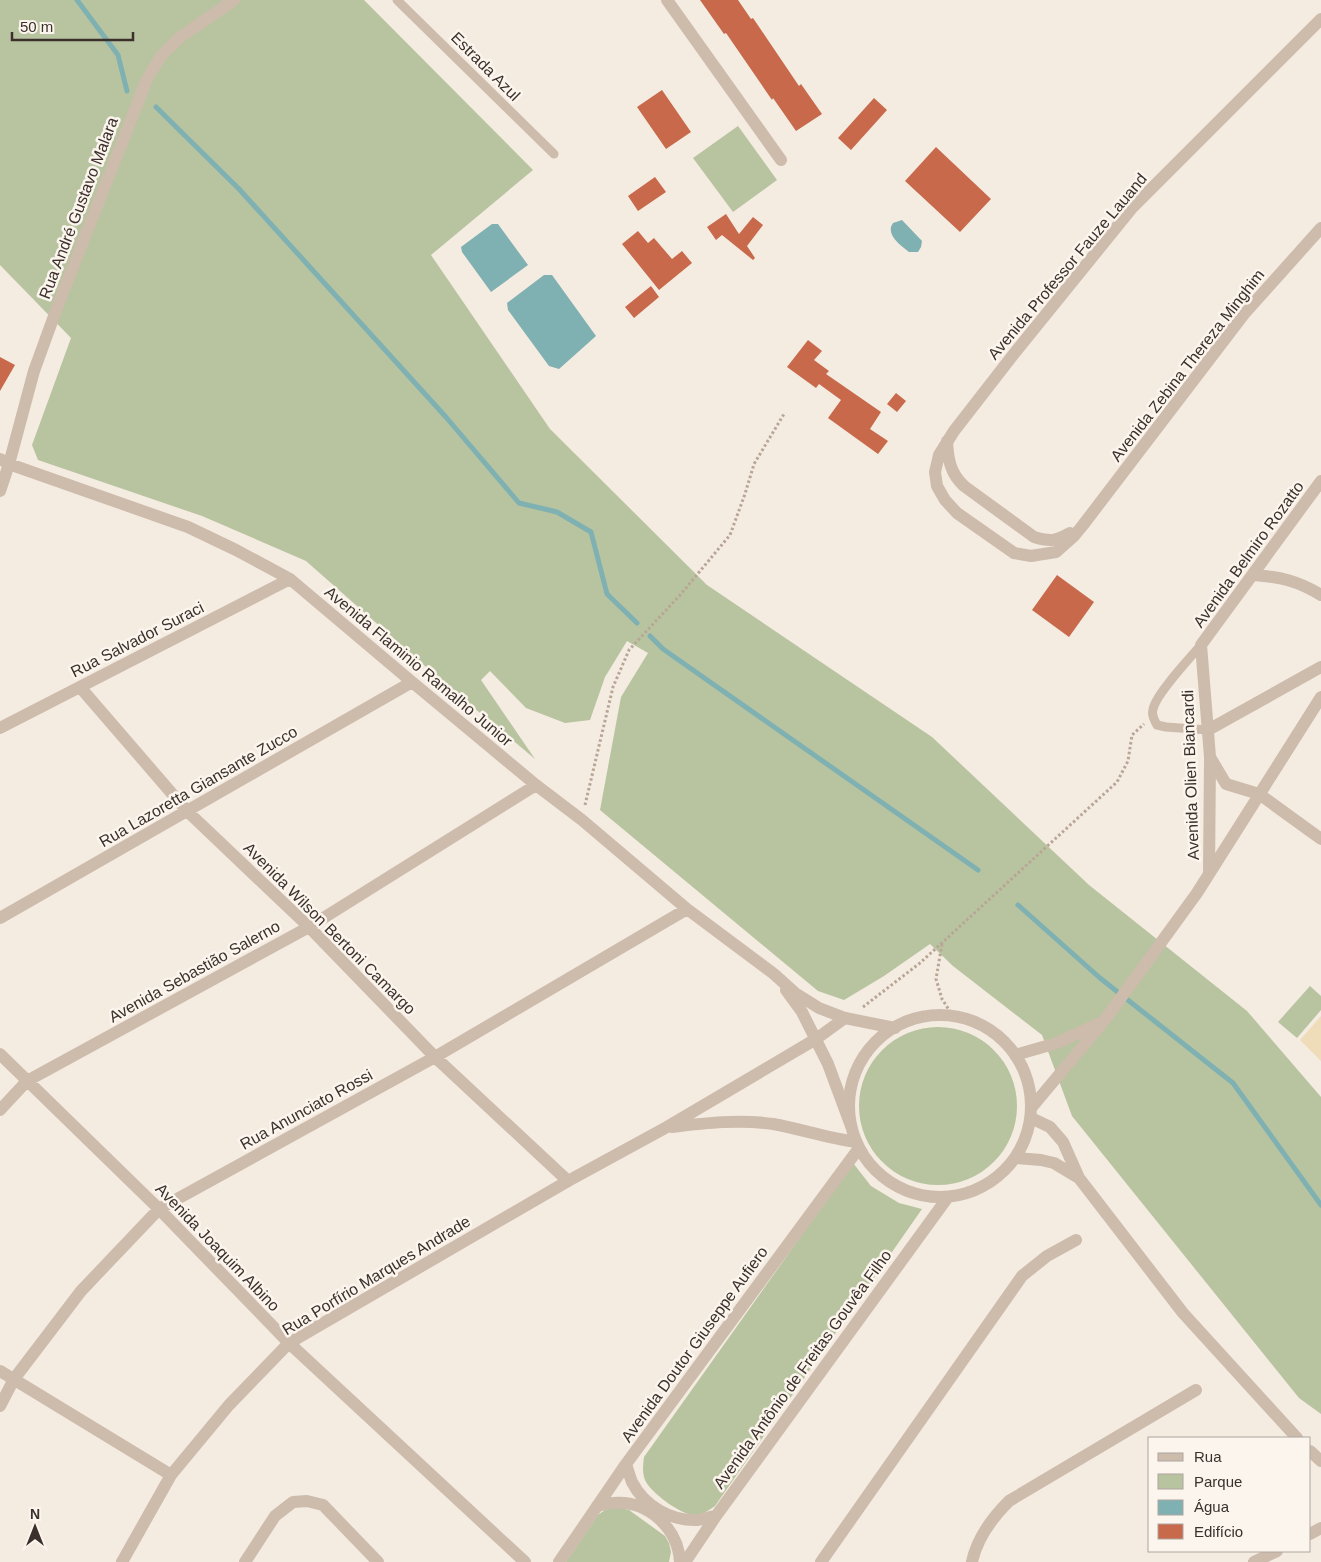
<svg xmlns="http://www.w3.org/2000/svg" width="1321" height="1562" font-family="Arial,sans-serif">
<rect width="100%" height="100%" fill="#f4ebe1"/>
<path fill="#b8c4a0" d="M0,0H364L533,170L431,255L550,429L707,585L932,737L1089,885L1247,1011L1321,1097V1414L1299,1398L1072,1116L1042,1035L953,966L930,944L884,976L844,1000L818,991L600,810L621,697L648,653L627,641L605,677L590,720L565,723L526,708L490,671L481,680L535,759L442,681L306,561L202,516L38,460L32,445L71,338L0,265Z
M738,126L777,180L733,212L693,158Z
M1310,986L1321,996V1010L1297,1038L1278,1022Z
M859 1106a79 79 0 1 1 158 0a79 79 0 1 1-158 0Z
M853,1163L871,1186L899,1203L922,1209L715,1506C708,1511 702,1515 694,1515C681,1515 650,1492 645,1480C642,1472 643,1465 644,1457Z
M617,1507L629,1510L665,1536L669,1543L671,1552L669,1562H566L598,1515L605,1510Z"/>
<path fill="#efdcb8" d="M1321,1016V1061L1300,1040Z"/>
<path fill="#7fb0b2" d="M902,220L922,241L921,247L918,252H909C900,245 885,234 893,223Z
M492,224H498L528,265L491,292L462,252L461,247Z
M544,275H552L596,336L559,369L549,366L508,310L507,303Z"/>
<g fill="none" stroke-linecap="round" stroke-linejoin="round">
<path stroke="#7fb0b2" stroke-width="5" d="M77,0L118,55L127,91
M156,107L239,189L445,416L519,503L557,512L591,532L607,594L637,623
M650,636L663,649L978,870
M1018,905L1100,978L1233,1083L1321,1205"/>
</g>
<path fill="#c8694b" d="M700,0H738L751,19L753,18L799,86L801,84L822,114L796,131L773,98L772,100L726,33L724,34Z
M662,90L691,132L666,149L637,107Z
M874,98L887,110L851,150L838,138Z
M936,147L991,199L960,232L905,181Z
M655,177L666,192L638,211L628,196Z
M726,214L739,234L753,217L763,225L747,246L755,258L753,260L722,235L716,240L707,227Z
M638,231L648,243L654,238L672,259L682,251L692,263L659,290L622,244Z
M651,286L659,297L634,318L625,307Z
M808,340L822,351L814,360L829,371L826,374L881,412L870,429L888,441L878,454L828,418L841,400L819,384L816,388L787,367Z
M0,357L15,365L0,391Z
M896,393L906,401L897,412L887,404Z
M1057,575L1094,602L1069,637L1032,610Z"/>
<g fill="none" stroke-linecap="round" stroke-linejoin="round">
<path stroke="#b9a596" stroke-width="3" stroke-dasharray="2.5 2.5" stroke-linecap="butt" d="M585,805L613,687L629,650L681,594L730,535L745,494L754,464L784,414
M942,944L936,979L942,999L953,1016
M863,1007L920,963L1117,782L1128,761L1132,735L1144,724"/>
<path stroke="#cdbbac" stroke-width="9" d="M397,0L554,154
M1201,645C1189,659 1159,691 1154,706C1151,713 1153,718 1157,725L1166,727L1208,730"/>
<path stroke="#cdbbac" stroke-width="12" d="M667,0L781,160
M1321,19L1132,208L1013,355L954,431L939,455L935,472L937,486L945,500L957,513L1014,553L1031,556L1056,552L1074,536L1083,525L1244,314L1321,228
M947,441C948,459 950,473 964,486L1034,537C1050,542 1056,541 1070,533
M0,459L9,464L188,527L236,550L290,579L412,682L536,785L582,820L687,909L774,974L795,993L819,1008L845,1018L895,1028
M0,491L9,464L34,371L58,305L147,79L161,56L179,38L234,0
M80,687L187,811L309,927L435,1057L568,1181
M0,728L290,579
M1259,794L1321,839
M0,918L412,682
M786,990L802,1012L828,1064L851,1126
M0,1054L159,1209L289,1343L525,1562
M0,1110L27,1081L309,927L536,785
M1031,1118L1050,1127L1063,1142L1079,1178L1183,1313L1297,1438
M1016,1158L1041,1160L1054,1163L1079,1178
M0,1371L171,1475
M0,1406L14,1379L81,1291L159,1209L435,1057L687,909
M1310,1451L1321,1461
M1310,1534L1321,1528
M245,1562L275,1516L293,1502L307,1501L323,1505L378,1562
M821,1562L1022,1276L1047,1256L1076,1240
M972,1562C977,1538 992,1518 1009,1501L1196,1390
M1254,1562L1277,1551"/>
<path stroke="#cdbbac" stroke-width="12" d="M1254,575C1281,577 1298,581 1321,595
M1208,730L1321,667
M1210,757L1226,784L1259,794
M1209,874L1210,757L1201,645L1321,481
M849 1106a91 91 0 1 1 182 0a91 91 0 1 1-182 0Z
M1015,1055L1057,1043L1100,1023
M1032,1107L1104,1021L1197,893L1321,697
M672,1127C705,1123 740,1119 773,1124C801,1129 827,1138 856,1142
M626,1464C628,1470 630,1477 632,1482C644,1506 671,1521 697,1520C703,1519 710,1517 716,1516
M597,1506C602,1505 608,1503 613,1503C648,1500 678,1528 680,1562
M122,1562L171,1475L229,1405L289,1343L568,1181L667,1127L816,1039L845,1018
M559,1562L626,1464L859,1148
M685,1562L716,1516L948,1197"/>
</g>
<g text-anchor="middle" stroke-width="5" stroke-linejoin="round" paint-order="stroke">
<g font-size="16" fill="#3b302b" stroke="#fbf5ee">
<text transform="translate(486 66) rotate(45)" y="6">Estrada Azul</text>
<text transform="translate(78 208) rotate(-69)" y="6">Rua André Gustavo Malara</text>
<text transform="translate(1067 266) rotate(-50)" y="6">Avenida Professor Fauze Lauand</text>
<text transform="translate(1187 365) rotate(-52)" y="6">Avenida Zebina Thereza Minghim</text>
<text transform="translate(1248 554) rotate(-54)" y="6">Avenida Belmiro Rozatto</text>
<text transform="translate(137 639) rotate(-27)" y="6">Rua Salvador Suraci</text>
<text transform="translate(419 666) rotate(40)" y="6">Avenida Flaminio Ramalho Junior</text>
<text transform="translate(1190 775) rotate(-92)" y="6">Avenida Olien Biancardi</text>
<text transform="translate(198 786) rotate(-30)" y="6">Rua Lazoretta Giansante Zucco</text>
<text transform="translate(330 928) rotate(45)" y="6">Avenida Wilson Bertoni Camargo</text>
<text transform="translate(194 971) rotate(-29)" y="6">Avenida Sebastião Salerno</text>
<text transform="translate(306 1109) rotate(-29)" y="6">Rua Anunciato Rossi</text>
<text transform="translate(218 1247) rotate(46)" y="6">Avenida Joaquim Albino</text>
<text transform="translate(376 1275) rotate(-31)" y="6">Rua Porfírio Marques Andrade</text>
<text transform="translate(694 1344) rotate(-54)" y="6">Avenida Doutor Giuseppe Aufiero</text>
<text transform="translate(802 1369) rotate(-54)" y="6">Avenida Antônio de Freitas Gouvêa Filho</text>
</g>
</g>
<rect x="1148" y="1437" width="162" height="115" fill="#fbf5ee" stroke="#aea6a0"/>
<rect x="1158" y="1453" width="25" height="8" fill="#cdbbac" stroke="#aea6a0"/>
<text x="1194" y="1462" font-size="15" fill="#3b302b">Rua</text>
<rect x="1158" y="1474" width="25" height="15" fill="#b8c4a0" stroke="#aea6a0"/>
<text x="1194" y="1487" font-size="15" fill="#3b302b">Parque</text>
<rect x="1158" y="1500" width="25" height="15" fill="#7fb0b2" stroke="#aea6a0"/>
<text x="1194" y="1512" font-size="15" fill="#3b302b">Água</text>
<rect x="1158" y="1524" width="25" height="15" fill="#c8694b" stroke="#aea6a0"/>
<text x="1194" y="1537" font-size="15" fill="#3b302b">Edifício</text>
<g transform="translate(35 1527)" stroke="#fbf5ee" stroke-width="4" paint-order="stroke">
<path d="M0-4L9 19L0 12L-9 19Z" fill="#3b302b"/>
<text y="-8" font-size="14" font-weight="bold" text-anchor="middle" fill="#3b302b">N</text>
</g>
<path d="M12 32v8h121v-8" fill="none" stroke="#3b302b" stroke-width="2.5"/>
<text x="20" y="32" font-size="15" fill="#3b302b" stroke="#fbf5ee" stroke-width="4" paint-order="stroke">50 m</text>
</svg>
